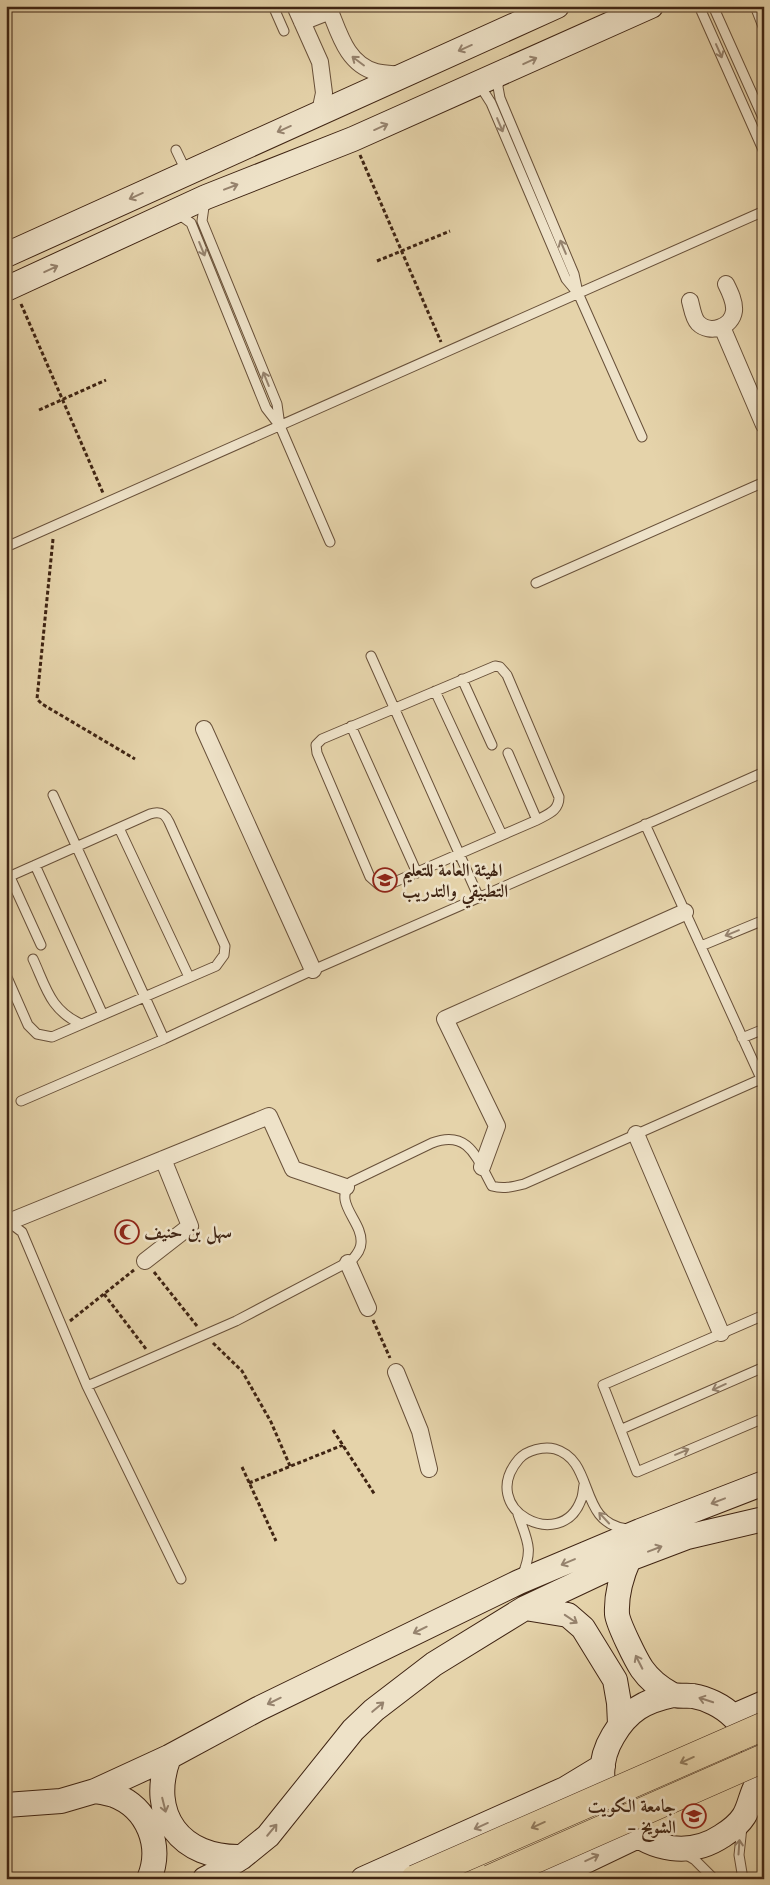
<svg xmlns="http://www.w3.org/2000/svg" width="770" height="1885" font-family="Cardo,Amiri,serif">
<rect width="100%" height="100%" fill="#e5d3aa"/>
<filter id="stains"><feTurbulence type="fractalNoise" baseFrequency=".004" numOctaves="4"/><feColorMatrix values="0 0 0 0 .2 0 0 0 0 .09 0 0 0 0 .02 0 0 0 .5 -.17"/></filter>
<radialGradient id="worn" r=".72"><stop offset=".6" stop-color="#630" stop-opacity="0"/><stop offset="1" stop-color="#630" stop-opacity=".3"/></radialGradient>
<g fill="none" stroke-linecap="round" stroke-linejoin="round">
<g stroke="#685039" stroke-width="11">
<path id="lane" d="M273,6L284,31
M699,6L764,152
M713,6L764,120
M755,6L764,29
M499,77L498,87L500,98L574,274L578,293L642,437
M476,87L484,92L491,103L566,279L576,291
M176,150L187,173
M205,200L202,221L277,404L280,426L330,542
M177,213L191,223L266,408L280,426
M6,547L764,211
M536,583L764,482
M371,656L479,898
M495,666L500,667L507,675L559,797C559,811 548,814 537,820L390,884L379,885L370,877L317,753L316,745L322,739Z
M462,679L492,745
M435,691L502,835
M351,726L417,873
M508,753L537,820
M53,795L164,1039
M645,824L764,1085
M119,828L189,977
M35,865L103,1015
M10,877L41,945
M6,878L150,814C159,811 165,813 169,822L225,946L224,955L216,966L52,1037L37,1034L28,1025L6,975
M701,946L764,920
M33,959C46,987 50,1010 81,1024
M742,1038L764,1029
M21,1101L164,1039L313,970L663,817L764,772
M6,1224L14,1226L22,1232L87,1386L181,1579
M764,1315L603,1385L637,1472L764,1418
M87,1386L236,1321L352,1260C356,1255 361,1250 361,1243C363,1221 332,1203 351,1182L432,1143C469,1129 477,1159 492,1186C503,1189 512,1187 524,1184L761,1079
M622,1429L764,1367
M584,1485C583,1490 583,1496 581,1500C561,1554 476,1509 519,1459C527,1450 544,1446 555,1449C596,1461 577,1523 627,1529
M518,1514C527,1541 534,1548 522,1576
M742,1827L739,1855L743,1879
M685,1854L695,1860L714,1879"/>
</g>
<g stroke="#685039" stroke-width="18">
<path id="street" d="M295,6L320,62L324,93L320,112
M328,6C339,32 346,64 376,72C384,74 394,74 403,75
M302,22L330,11
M690,301C692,308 693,318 698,323C710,335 732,327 734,311C735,302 730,292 726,284
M722,327L764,425
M204,729L313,970
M636,1134L721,1333
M482,1167L497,1126L445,1019L685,912
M6,1223L269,1116L293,1169L346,1187
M145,1261L190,1226L163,1159
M348,1263L368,1308
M396,1372L420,1431L429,1469"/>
</g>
<g stroke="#3f2413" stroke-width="26">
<path id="secondary" d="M6,255L557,6
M6,289L206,197L353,139L651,6
M629,1559C621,1577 616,1594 617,1614C618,1624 636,1660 642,1669C649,1679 660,1688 671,1694C677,1697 686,1695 693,1696C699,1697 708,1700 714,1703C743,1717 766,1756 755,1788C751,1796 749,1808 744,1816C739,1824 730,1831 722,1836C657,1879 572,1804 613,1736C628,1710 645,1701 673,1695
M525,1608L568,1615L583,1628L615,1680L619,1703L620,1724
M734,1716L764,1703
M169,1757C147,1815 181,1859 242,1857
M95,1791C101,1792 108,1793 114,1795C148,1808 163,1846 149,1879
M6,1805L61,1801L95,1791L169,1757L258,1709L519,1582L640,1531L764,1483
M205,1879L215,1874L242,1857L268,1836L353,1730L374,1710L434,1664L525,1608L629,1559L687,1537L764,1519
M363,1879L565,1789L603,1766
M548,1879L638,1836"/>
</g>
<path stroke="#3f2413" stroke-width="3" stroke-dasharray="4 2.5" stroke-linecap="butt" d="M360,155L441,342
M377,261L450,231
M21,304L103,493
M39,410L106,380
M53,539L37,699L42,704L135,759
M154,1272L197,1326
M104,1294L146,1349
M373,1320L390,1358
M70,1321L134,1270
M213,1343L242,1371L271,1422L290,1466
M333,1430L375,1495
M242,1467L276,1541
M249,1483L343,1445"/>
<use href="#lane" stroke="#eee2c8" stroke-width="9"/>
<use href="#street" stroke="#eee2c8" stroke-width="16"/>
<use href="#secondary" stroke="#eee2c8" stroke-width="24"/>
<g stroke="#3f2413" stroke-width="29" stroke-linecap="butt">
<path id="highway-bridge" d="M415,1879L764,1726
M490,1879L764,1758"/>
</g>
<use href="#highway-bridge" stroke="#e5d3aa" stroke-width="28"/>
</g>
<defs><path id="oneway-shaft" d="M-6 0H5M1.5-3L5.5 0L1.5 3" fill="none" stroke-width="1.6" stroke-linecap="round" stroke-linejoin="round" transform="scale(1.25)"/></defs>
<g stroke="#96836e">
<use href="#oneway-shaft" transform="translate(465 48) rotate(156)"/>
<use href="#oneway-shaft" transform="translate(719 51) rotate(66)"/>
<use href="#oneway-shaft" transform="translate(358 61) rotate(-143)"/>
<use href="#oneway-shaft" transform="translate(530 61) rotate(-25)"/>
<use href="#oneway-shaft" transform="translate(500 125) rotate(67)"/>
<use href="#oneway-shaft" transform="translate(381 127) rotate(-24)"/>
<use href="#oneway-shaft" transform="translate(284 129) rotate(156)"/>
<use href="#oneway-shaft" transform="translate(231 187) rotate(-21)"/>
<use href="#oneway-shaft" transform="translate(136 196) rotate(156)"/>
<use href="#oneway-shaft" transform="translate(563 247) rotate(-113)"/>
<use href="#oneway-shaft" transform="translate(202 249) rotate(68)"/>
<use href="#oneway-shaft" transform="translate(51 269) rotate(-25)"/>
<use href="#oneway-shaft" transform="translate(266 379) rotate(-112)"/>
<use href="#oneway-shaft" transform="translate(732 933) rotate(158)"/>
<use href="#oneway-shaft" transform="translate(719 1387) rotate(156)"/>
<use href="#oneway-shaft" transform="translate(682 1452) rotate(-23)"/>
<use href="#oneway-shaft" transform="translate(718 1501) rotate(159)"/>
<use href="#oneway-shaft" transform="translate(604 1518) rotate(-133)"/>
<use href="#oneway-shaft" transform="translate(655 1549) rotate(-21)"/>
<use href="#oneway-shaft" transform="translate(568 1562) rotate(157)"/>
<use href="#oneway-shaft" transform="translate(571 1619) rotate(34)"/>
<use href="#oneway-shaft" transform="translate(420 1630) rotate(154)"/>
<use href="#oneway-shaft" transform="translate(639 1662) rotate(-117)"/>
<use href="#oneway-shaft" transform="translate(706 1700) rotate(-162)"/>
<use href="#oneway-shaft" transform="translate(274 1701) rotate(154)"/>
<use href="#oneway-shaft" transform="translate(378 1707) rotate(-40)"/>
<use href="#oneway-shaft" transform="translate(164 1805) rotate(76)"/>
<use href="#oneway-shaft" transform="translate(481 1826) rotate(156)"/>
<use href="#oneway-shaft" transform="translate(272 1830) rotate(-50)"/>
<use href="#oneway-shaft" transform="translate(739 1847) rotate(-86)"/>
<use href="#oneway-shaft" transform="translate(592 1858) rotate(-25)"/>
</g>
<g stroke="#927c5e">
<use href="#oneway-shaft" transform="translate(687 1760) rotate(156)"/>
<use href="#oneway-shaft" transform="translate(538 1825) rotate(156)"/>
</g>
<defs>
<g id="university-ring" transform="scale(1.25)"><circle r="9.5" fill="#eee2c8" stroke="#8f2418" stroke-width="1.5"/><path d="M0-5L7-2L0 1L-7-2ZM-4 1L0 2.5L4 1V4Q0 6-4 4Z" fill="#8f2418"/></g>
<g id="mosque-ring" transform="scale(1.25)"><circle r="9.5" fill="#eee2c8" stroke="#8f2418" stroke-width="1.5"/><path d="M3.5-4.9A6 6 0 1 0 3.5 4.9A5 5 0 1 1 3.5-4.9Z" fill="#8f2418"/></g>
</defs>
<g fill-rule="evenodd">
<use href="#university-ring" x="385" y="880"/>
<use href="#mosque-ring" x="127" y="1232"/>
<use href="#university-ring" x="694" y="1816"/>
</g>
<g text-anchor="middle" stroke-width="5" stroke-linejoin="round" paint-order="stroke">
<g font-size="18" font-weight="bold" fill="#3f2413" stroke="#eee2c8" text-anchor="start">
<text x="402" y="876">الهيئة العامة للتعليم<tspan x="402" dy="21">التطبيقي والتدريب</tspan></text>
<text x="144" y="1238">سهل بن حنيف</text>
<text x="676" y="1812" text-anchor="end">جامعة الكويت<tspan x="676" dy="21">- الشويخ</tspan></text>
</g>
</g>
<rect width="770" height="1885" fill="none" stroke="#e5d3aa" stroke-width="25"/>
<rect x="8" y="8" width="755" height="1870" fill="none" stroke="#3f2413" stroke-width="2.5"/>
<rect x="12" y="12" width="745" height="1860" fill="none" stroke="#3f2413"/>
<rect width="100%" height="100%" filter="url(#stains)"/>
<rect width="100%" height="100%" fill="url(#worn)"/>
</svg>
